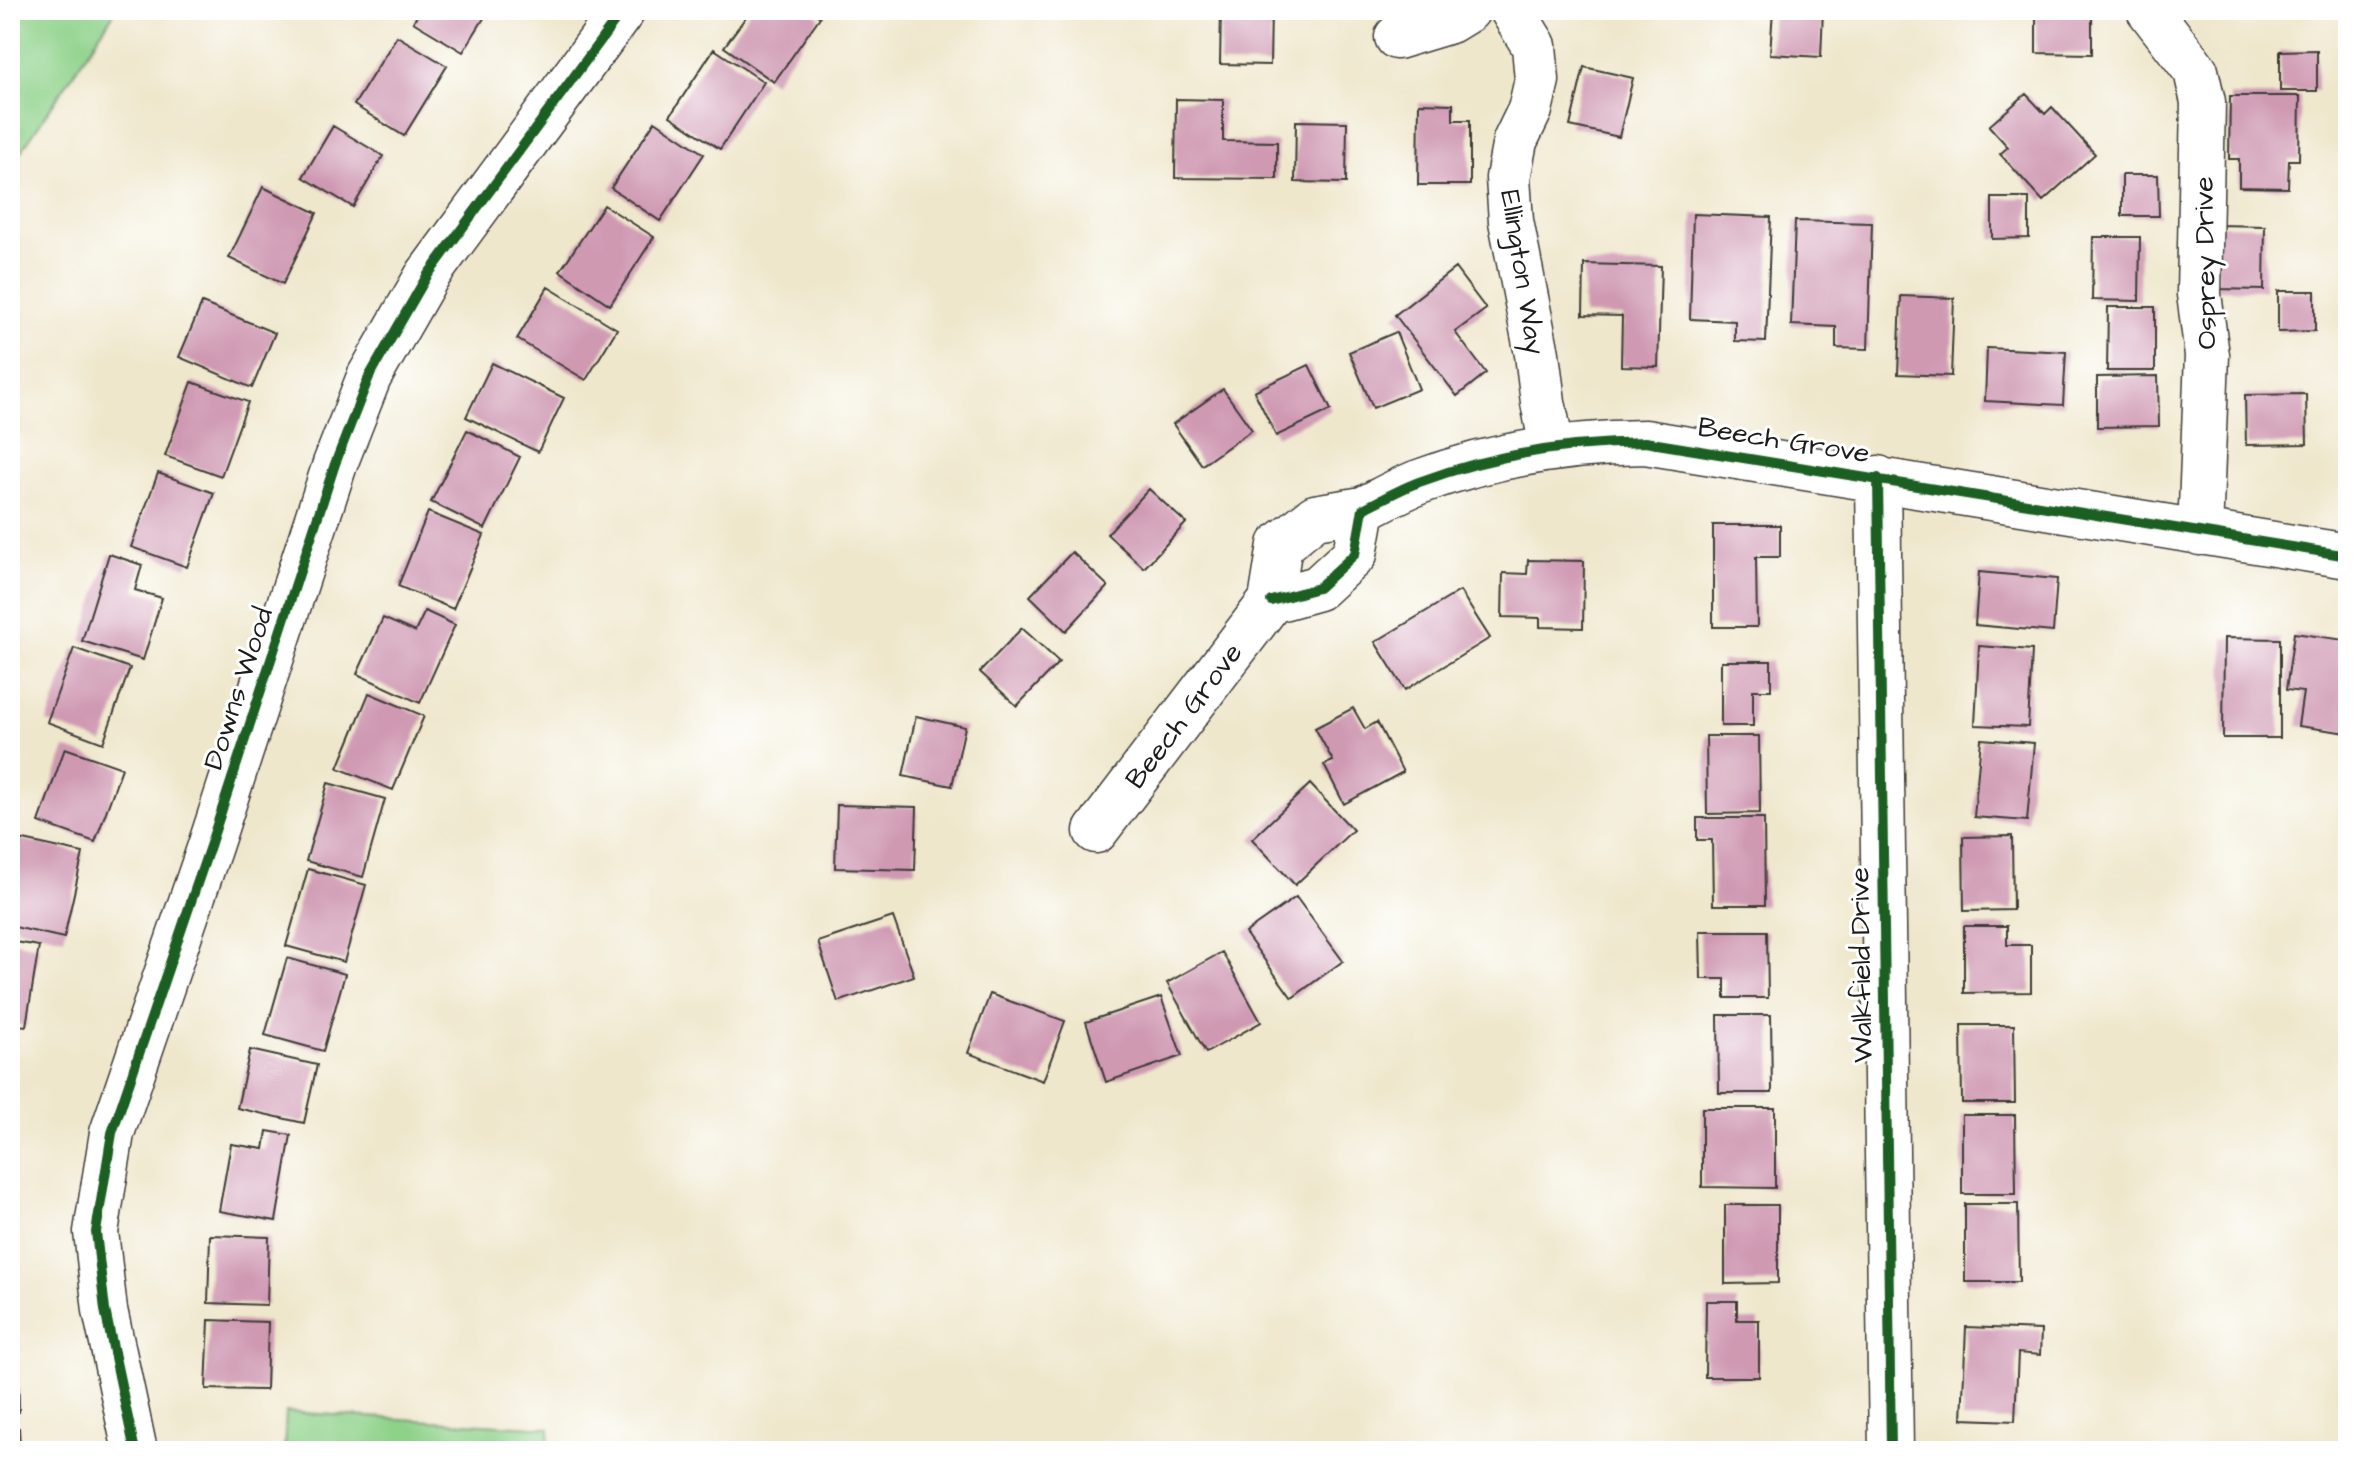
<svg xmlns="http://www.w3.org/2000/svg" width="2358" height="1461" font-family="'Architects Daughter',sans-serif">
<rect width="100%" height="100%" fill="#fff"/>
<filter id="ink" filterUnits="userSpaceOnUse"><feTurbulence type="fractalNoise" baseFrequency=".0125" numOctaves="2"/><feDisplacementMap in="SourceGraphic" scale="16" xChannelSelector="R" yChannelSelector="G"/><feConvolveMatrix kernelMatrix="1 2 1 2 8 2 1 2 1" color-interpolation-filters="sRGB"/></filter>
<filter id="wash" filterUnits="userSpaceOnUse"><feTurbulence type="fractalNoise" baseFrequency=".006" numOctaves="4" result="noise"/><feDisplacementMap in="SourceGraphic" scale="32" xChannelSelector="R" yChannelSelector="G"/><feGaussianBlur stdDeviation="1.8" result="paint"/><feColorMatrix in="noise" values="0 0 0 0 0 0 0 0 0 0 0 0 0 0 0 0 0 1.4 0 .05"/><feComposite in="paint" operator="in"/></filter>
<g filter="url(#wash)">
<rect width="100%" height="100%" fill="#efe7cc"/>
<path fill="#8ed189" stroke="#557652" stroke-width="2" d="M10,10H116L10,168Z
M286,1412L550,1428L548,1451H284Z"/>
<g id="blocks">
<path fill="#cf99b2" d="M421,10H489L463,52L413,22Z
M751,10H811L820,17L774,82L724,47Z
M1221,10H1271L1270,65L1220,64Z
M1773,10H1823L1821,57L1770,54Z
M2036,10H2092V54L2036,53Z
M397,36L447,66L404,136L354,105Z
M714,49L764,82L720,149L670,116Z
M2317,50V91H2280V51Z
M1584,67L1633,78L1619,137L1570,126Z
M2026,94L2045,114L2052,107L2095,154L2043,201L2000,154L2008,147L1989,126Z
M2230,96H2300L2299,160H2289L2288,188L2239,187V159H2229Z
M1176,99L1223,100V141L1277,142V179L1175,178Z
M1419,103L1453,104V120H1470V185H1418Z
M655,121L704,154L660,221L611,188Z
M1296,121L1347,122L1346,183L1295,182Z
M333,126L383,156L353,207L303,177Z
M2122,175H2158L2159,216H2122Z
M263,187L317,213L283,284L229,258Z
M1992,198H2029V238L1992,239Z
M604,205L654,237L610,305L560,271Z
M1693,214L1771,217L1766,342L1735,341V321L1690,319Z
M1795,221L1872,223L1868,349L1836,348V327L1791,325Z
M2218,225L2265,226L2264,290L2217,289Z
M2093,237H2140L2139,301L2092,300Z
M1584,264L1661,266L1658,367L1621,366L1622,316L1583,315Z
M1455,268L1486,309L1455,332L1486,373L1457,396L1395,315Z
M548,287L617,329L586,380L517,339Z
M2278,291H2315V331L2278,332Z
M1901,296L1954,298L1951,376L1898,374Z
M202,303L275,333L252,388L179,357Z
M2108,307H2155V371H2107Z
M1396,332L1419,389L1373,408L1349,352Z
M1987,348L2066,352L2063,405L1985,401Z
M492,363L564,398L538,452L466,417Z
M1309,365L1331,410L1276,436L1254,391Z
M2158,376L2159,426L2097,427V377Z
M192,382L248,402L221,476L165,456Z
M1223,389L1252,430L1202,465L1173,424Z
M2306,394L2307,444L2246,445L2245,395Z
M467,430L520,457L485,529L431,502Z
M158,473L214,493L187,567L131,547Z
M1149,489L1186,523L1144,568L1107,534Z
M428,512L484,535L453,609L398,586Z
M1713,525H1780V557H1756L1757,627H1713Z
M1072,552L1108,586L1066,631L1030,596Z
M109,554L142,565L135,590L162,598L143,660L82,641Z
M1528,560L1584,561L1583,628L1540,627V618L1502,617L1503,573L1527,574Z
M1979,572L2057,579L2053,632L1975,625Z
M1460,591L1490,638L1405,690L1375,642Z
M425,611L455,625L420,703L357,674L383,618L415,632Z
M1022,628L1059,662L1017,706L980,672Z
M2294,633L2345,640L2343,656H2348V733L2298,726L2303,692L2286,690Z
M2224,638L2280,639V738H2223Z
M1979,646L2032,650L2028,727L1975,725Z
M74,648L130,668L103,743L47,722Z
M1721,661H1771V690H1753V726H1721Z
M369,693L424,716L393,790L338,768Z
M1353,708L1365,729L1377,722L1403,772L1344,804L1324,765L1333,761L1315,728Z
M916,716L965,727L952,786L903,776Z
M1706,736H1759L1760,813L1707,814Z
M1981,739L2034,743L2027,821L1974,817Z
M65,748L122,768L95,842L39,822Z
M328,783L385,799L363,877L306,861Z
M1310,784L1353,830L1295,885L1252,839Z
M837,805L917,807L915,870L835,868Z
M1697,818H1764L1765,905H1713L1712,840H1697Z
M2012,836L2013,910L1964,911L1963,837Z
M10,837L83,853L64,938L10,926Z
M308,869L366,885L344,962L286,946Z
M1296,897L1343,961L1292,998L1245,933Z
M893,917L914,976L838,1002L818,942Z
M1964,926H2007V945H2031V992L1964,993Z
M1700,931H1767L1768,998H1725V979H1701Z
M10,941L39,946L26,1026L10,1024Z
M1222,952L1261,1022L1206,1053L1167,983Z
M287,958L345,974L323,1051L265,1035Z
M990,994L1065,1021L1043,1081L968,1053Z
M1161,997L1182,1056L1106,1082L1086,1022Z
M1718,1015H1771L1772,1093H1719Z
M1961,1025H2014L2015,1103H1962Z
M250,1050L317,1065L304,1123L237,1108Z
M1702,1108H1775V1188L1702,1187Z
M1962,1115H2015L2016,1194H1962Z
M267,1131L291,1135L276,1221L219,1211L231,1144L264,1149Z
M1965,1204H2018L2019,1282H1965Z
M1725,1205H1778V1283L1725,1284Z
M210,1235L269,1237L267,1305L208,1303Z
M1706,1301H1737V1320H1759V1377H1705Z
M209,1320L268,1322L266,1390L206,1389Z
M1966,1327L2041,1330L2040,1355L2018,1353L2015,1421L1962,1419Z
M10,1333H17L19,1412H10Z
M10,1428H19L20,1451H10Z"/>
</g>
</g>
<g filter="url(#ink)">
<use href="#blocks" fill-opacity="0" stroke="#3c3a36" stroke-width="2"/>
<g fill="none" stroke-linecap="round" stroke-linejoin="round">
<g stroke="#3c3a36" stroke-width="47">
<path id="street" d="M1512,10L1534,46L1537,80L1530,110L1515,141L1508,178L1511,221L1537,354L1543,402L1552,448
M2149,10L2196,71L2203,102L2199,294L2207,355L2200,533
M1397,37L1450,21L1468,10
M1878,478L1891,1451
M1271,601L1318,588L1355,554L1363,509C1381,500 1400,489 1419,482C1491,455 1568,443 1645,442L2348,556
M1096,831L1271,601L1280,545L1315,517L1363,509
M135,1451L105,1310L96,1232L112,1133L210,846L335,464L369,377L427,276L623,10"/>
</g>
<use href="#street" stroke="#fff" stroke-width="44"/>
<g stroke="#fff" stroke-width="15">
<path id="cycleway" d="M1878,478L1891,1451
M1271,601L1318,588L1355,554L1363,509C1381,500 1400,489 1419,482C1491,455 1568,443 1645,442L2348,556
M135,1451L105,1310L96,1232L112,1133L210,846L335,464L369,377L427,276L623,10"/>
</g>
<use href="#cycleway" stroke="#1b5e20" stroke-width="10"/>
</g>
</g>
<g text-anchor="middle" stroke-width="6" stroke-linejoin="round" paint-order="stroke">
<g font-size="28" fill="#1c1c1c" stroke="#fff">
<text transform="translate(2204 263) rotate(-91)" y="10">Osprey Drive</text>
<text transform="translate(1524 272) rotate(81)" y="10">Ellington Way</text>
<text transform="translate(1784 439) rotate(9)" y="10">Beech Grove</text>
<text transform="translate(237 688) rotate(-72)" y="10">Downs Wood</text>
<text transform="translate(1183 715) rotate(-53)" y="10">Beech Grove</text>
<text transform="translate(1860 965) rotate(-91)" y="10">Walkfield Drive</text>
</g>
</g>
<rect width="2358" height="1461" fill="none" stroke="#fff" stroke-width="40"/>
</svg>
